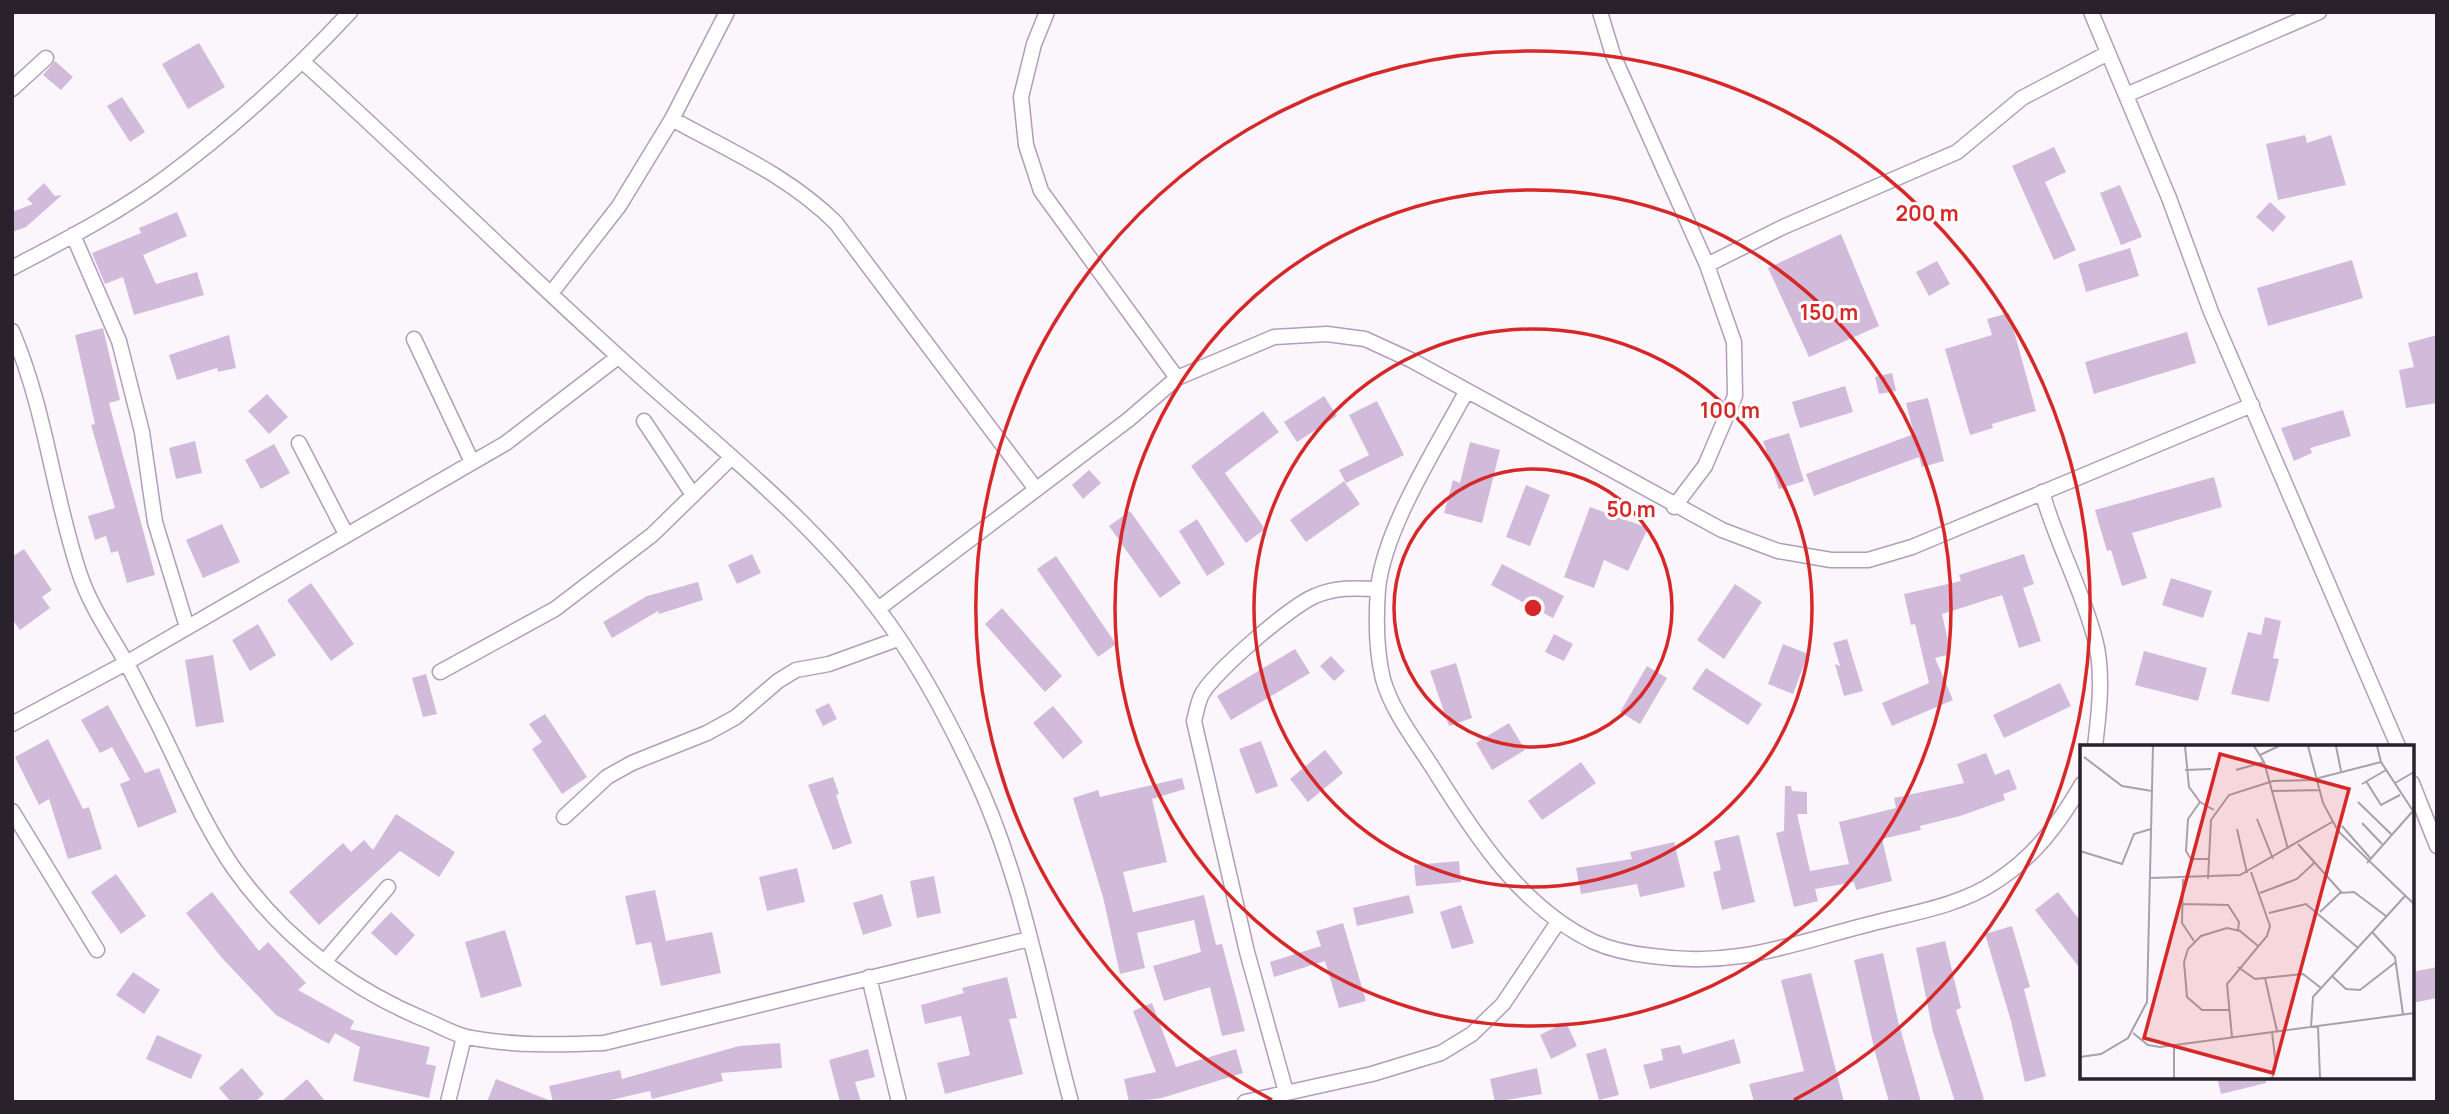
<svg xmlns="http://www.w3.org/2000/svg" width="2449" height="1114" font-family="Manrope,sans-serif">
<rect width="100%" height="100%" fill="#fbf6fc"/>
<path fill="#d2bbda" d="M199,43L225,87L188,109L162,64Z
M55,61L73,77L61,90L43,75Z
M122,97L145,132L130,142L107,106Z
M2305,135L2307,143L2331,135L2346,185L2278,200L2266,144Z
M2054,147L2066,172L2045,182L2076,250L2054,260L2012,166Z
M44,183L55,196L62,195L26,227L12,232V212L33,204L27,199Z
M2120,185L2142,237L2121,245L2100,193Z
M2270,202L2286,217L2273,232L2256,217Z
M177,212L187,236L143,255L156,284L197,272L204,295L134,315L123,277L105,284L92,253L141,233L139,228Z
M1841,234L1879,326L1809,357L1768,268Z
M2130,248L2139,276L2086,292L2078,264Z
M2352,260L2363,298L2268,326L2257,288Z
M1937,261L1950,284L1929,296L1916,272Z
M2009,313L2036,411L1992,424L1993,428L1970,435L1945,349L1992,335L1987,319Z
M103,328L120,400L109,403L155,575L127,583L118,551L111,553L106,536L95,540L88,516L115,508L91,425L95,424L75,335Z
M2187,332L2196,363L2094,394L2085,362Z
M229,335L236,368L218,372L217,368L177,380L169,355Z
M2437,335V403L2406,408L2399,370L2414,367L2408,343Z
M1892,373L1896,391L1879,394L1875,377Z
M1845,386L1853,412L1800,428L1792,402Z
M267,394L288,417L269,434L248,411Z
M1324,396L1337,416L1297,442L1284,422Z
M1928,398L1944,461L1922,467L1919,457L1814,496L1806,474L1914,434L1906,403Z
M1377,401L1404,455L1346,483L1339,470L1369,455L1349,415Z
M2343,410L2351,436L2310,448L2312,453L2294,461L2281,428Z
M1263,411L1279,432L1225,473L1265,529L1246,543L1191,466Z
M1789,433L1804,481L1779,489L1763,441Z
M195,441L202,473L176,479L169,448Z
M1470,442L1500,450L1482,523L1444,513L1453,480L1460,483Z
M274,444L290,473L261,489L245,460Z
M1089,470L1101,483L1083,499L1072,485Z
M2214,477L2222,507L2132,533L2147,578L2122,586L2111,550L2107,551L2095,510Z
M1344,481L1360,504L1306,542L1290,520Z
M1526,485L1550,495L1530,546L1506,537Z
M1590,507L1648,528L1628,571L1604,560L1594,588L1564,577Z
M1130,511L1181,583L1160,598L1109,526Z
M1197,519L1225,564L1207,576L1179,531Z
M222,524L240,562L203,578L186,540Z
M24,549L52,590L42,597L50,608L20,630L12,619V557Z
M752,554L761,573L737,584L728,565Z
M2024,554L2034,584L2023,588L2041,641L2019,648L2002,595L1942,614L1951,654L1935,658L1953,700L1892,726L1882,703L1929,683L1915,624L1911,625L1904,594L1961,581L1959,575Z
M1056,556L1116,644L1098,657L1037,569Z
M1502,564L1564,596L1553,618L1491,585Z
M2171,578L2212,591L2203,618L2162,605Z
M698,582L703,600L659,614L658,611L612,638L603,622L647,596Z
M311,583L354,644L331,661L287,600Z
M1735,584L1762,602L1724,659L1697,640Z
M1002,608L1062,676L1045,692L985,624Z
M2265,617L2281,621L2273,658L2279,659L2269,702L2231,694L2248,632L2261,635Z
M258,624L276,655L250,671L232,640Z
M1554,634L1573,644L1564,661L1545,652Z
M1847,639L1863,691L1844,696L1835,664L1840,666L1833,643Z
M1783,644L1808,654L1793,694L1768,684Z
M1295,649L1310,673L1231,720L1217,696Z
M2144,651L2207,668L2198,701L2135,685Z
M213,655L224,722L196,727L185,660Z
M1331,656L1345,671L1334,681L1320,666Z
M1456,663L1472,718L1449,726L1430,671Z
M1647,666L1667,678L1640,724L1620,712Z
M1706,668L1762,704L1748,725L1692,689Z
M426,674L437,714L423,717L412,678Z
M2060,683L2071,706L2004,738L1993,715Z
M829,703L837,719L823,726L815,710Z
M108,705L145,773L159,768L177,812L138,828L120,784L130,780L112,747L100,753L81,720Z
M1053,706L1083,742L1063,759L1033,723Z
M545,714L587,777L562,794L532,749L542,742L529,724Z
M1509,723L1525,750L1492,770L1476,743Z
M48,739L83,809L89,807L102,849L68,859L49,799L39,805L15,757Z
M1261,741L1278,786L1256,794L1239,749Z
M1325,750L1343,773L1308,802L1290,779Z
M1986,753L1995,775L2009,769L2017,789L2003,794L2005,800L1960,816L1920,826L1921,830L1882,839L1892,881L1856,890L1854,882L1815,889L1818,901L1794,907L1776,833L1784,831L1785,786H1791L1792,791L1807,792V814H1797L1810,871L1849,864L1839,822L1896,808L1894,798L1964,783L1957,764Z
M1581,762L1596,783L1542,820L1528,801Z
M833,777L839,794L836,795L852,843L833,850L808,785Z
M1182,778L1185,789L1152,799L1167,862L1123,872L1133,912L1204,895L1216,945L1222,944L1245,1031L1222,1036L1210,987L1164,1001L1153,966L1201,952L1194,920L1137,933L1145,968L1120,974L1103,897L1073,798L1098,790L1100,797Z
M396,814L455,852L439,877L400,851L319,925L289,892L343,843L351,852L364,840L373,850Z
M1739,835L1755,902L1722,910L1713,872L1721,870L1714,841Z
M1674,842L1685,887L1640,897L1637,884L1581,894L1576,868L1632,859L1630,852Z
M1459,861L1461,882L1416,886L1414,865Z
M797,868L805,902L767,911L759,877Z
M116,874L146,916L121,934L91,892Z
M934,876L941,913L917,918L910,881Z
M655,890L666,941L712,932L721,973L661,986L651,942L636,945L625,896Z
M212,892L259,951L268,942L306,983L298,990L354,1021L350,1029L430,1047L426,1064L436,1066L429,1098L353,1081L360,1047L335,1033L329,1044L276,1015L222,958L186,913Z
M2058,892L2082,923V971L2035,910Z
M882,894L892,926L863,935L853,903Z
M1409,895L1414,913L1357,926L1353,908Z
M1461,905L1474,943L1452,949L1440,912Z
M391,912L415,935L396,956L371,933Z
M1343,923L1366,1001L1339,1008L1325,961L1274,977L1270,962L1321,946L1316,931Z
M2012,926L2030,987L2024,989L2046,1076L2025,1082L2011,1021L1985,934Z
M505,930L522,986L481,998L465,942Z
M1945,941L1961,1008L1956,1010L1984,1099L1976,1102H1955L1933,1032L1916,948Z
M1883,953L1898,1021L1921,1102H1889L1875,1052L1854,960Z
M2437,967V998L2412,1003V972Z
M133,972L160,990L144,1014L116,995Z
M1811,973L1844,1102H1754L1749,1084L1804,1071L1781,980Z
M1007,977L1017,1018L1009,1019L1023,1074L945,1094L937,1063L970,1055L961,1016L925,1024L921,1005L964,993L962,988Z
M1152,1003L1176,1067L1236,1049L1243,1073L1162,1098L1129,1102L1124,1079L1156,1072L1133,1011Z
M1566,1022L1577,1046L1551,1059L1540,1035Z
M157,1035L202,1055L191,1079L146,1059Z
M1734,1039L1741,1063L1650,1089L1643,1065L1663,1060L1661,1049L1680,1045L1683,1054Z
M780,1043L782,1068L721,1073L723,1081L652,1099L650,1091L602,1102H553L549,1086L620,1070L622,1079L739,1046Z
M1606,1048L1619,1095L1599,1100L1586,1054Z
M868,1049L875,1077L855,1082L861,1102H840L829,1060Z
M242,1068L264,1094L255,1102H231L219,1088Z
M1537,1068L1542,1094L1495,1102L1490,1079Z
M2217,1077H2266V1083L2221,1094Z
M307,1079L326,1102H281Z
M496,1079L551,1101L550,1102H487Z"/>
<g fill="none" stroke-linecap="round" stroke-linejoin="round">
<g stroke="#b39cba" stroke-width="17">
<path id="street" d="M1047,12L1034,44L1021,97L1026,145L1041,191L1177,378
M1600,12L1613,55L1707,265L1734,342L1735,396L1705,466L1674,507
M2091,12L2169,198L2211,312L2398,746
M303,62C411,159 513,261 620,358C707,438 806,513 878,609C915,657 946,715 972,770C1022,874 1041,991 1071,1102
M12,89L46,58
M2126,95L2319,12
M672,119C730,151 789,176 836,223L1035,488
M73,235L119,341L142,432L155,522L187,627
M1707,265L1783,227L1957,152L2022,98L2108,53
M12,268C65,240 120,212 168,176C234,127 294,72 350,12
M552,292L619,206L672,119L727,12
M12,331C46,410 53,495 80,575C91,607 110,634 127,664C137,682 146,701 156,720C180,768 204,826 235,870C284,938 350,989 428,1021C440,1026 453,1034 467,1037C512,1046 558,1045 604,1043L1029,939
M414,339L472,462
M1466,392C1437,447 1384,528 1378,589C1376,617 1376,651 1383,679C1392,712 1418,744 1436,773C1476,837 1523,909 1594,942C1612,950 1633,954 1652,956C1737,968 1790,944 1870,924C1911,913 1959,906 1995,882C2034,857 2059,824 2082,784
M644,421L693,495
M299,443L346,534
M2042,492C2056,542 2082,589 2095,639C2104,672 2099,713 2095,746
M878,609L1128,420L1177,378L1274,337L1327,334L1365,339L1411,360L1722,530L1778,551L1831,560H1868L1912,547L2252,405
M440,672L555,609L652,535L732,457
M12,724L126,663L506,443L618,357
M2412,783L2437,846
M12,811L97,950
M564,817L607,777L632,763L707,733L736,717L778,681L796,670L829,664L898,639
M324,962L388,887
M869,977L899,1102
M1286,1092L1247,952L1194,721C1196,713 1198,703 1201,696C1211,674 1292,605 1315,596C1336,587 1355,588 1378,589
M448,1102L464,1037
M1245,1102L1372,1074L1441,1053L1472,1034L1503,1004L1558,922"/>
</g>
<use href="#street" stroke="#fff" stroke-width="14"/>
</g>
<g fill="none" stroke="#d62828" stroke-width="3.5">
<circle cx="1533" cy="608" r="139"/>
<circle cx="1533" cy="608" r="279"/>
<circle cx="1533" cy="608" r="418"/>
<path d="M1272 1100A557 557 0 1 1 1794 1100"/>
</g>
<g transform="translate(2080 745)">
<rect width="334" height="334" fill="#fbf6fc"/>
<path fill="none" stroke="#a7a1a9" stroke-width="2" d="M105,1L109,42L120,57L134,65M174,1L184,17L208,104M228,1L243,58L258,86L335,160M256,1L261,26M297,1L301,17L335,69M180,10L199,1M4,12L42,41L72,46M105,25L131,24M156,25L184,17M286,36L301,60L320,50M315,38L334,27M282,39L306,25M191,46L240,45M120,57L108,74L106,106L111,114H129M278,57L312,90M177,74L193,114M282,78L302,99M262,81L291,114M157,84L167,128M218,99L262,148M0,106L42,119L54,89L71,84M287,118L332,67M70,133L160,130L252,77M103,134L102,178L114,196M128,134L131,75L149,50L193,36L231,35L301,17M180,148L217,134L234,118M103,159L148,160L159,177L158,185M240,167L260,148L274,147L306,171M189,168L226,159L277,202M292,187L315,212L323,269M158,222L175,234L223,229L241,243M252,231L266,244L280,245L316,217M185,233L197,286M149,265H122L107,252L104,217L108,204L121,191L147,183L160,186L178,201M238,281L240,333M231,282L233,252L325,151M53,288L68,300L80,302L335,268M152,292L147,239L187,191L190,181L171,127M94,300V333M0,312L21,309L48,293L67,257L73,1M192,333L196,321L192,287"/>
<path fill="#d62828" fill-opacity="0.15" stroke="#d62828" stroke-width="3.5" d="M140,9L269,44L193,328L64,293Z"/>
<rect width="334" height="334" fill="none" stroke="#29212c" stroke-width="3.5"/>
</g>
<circle cx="1533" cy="608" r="10" fill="#d62828" stroke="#fff" stroke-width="3.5"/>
<g font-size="21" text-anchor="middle" font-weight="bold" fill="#d62828" stroke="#fff" stroke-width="6" stroke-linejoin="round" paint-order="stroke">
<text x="1927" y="221">200 m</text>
<text x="1829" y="320">150 m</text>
<text x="1730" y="418">100 m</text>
<text x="1631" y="517">50 m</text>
</g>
<rect width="2449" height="1114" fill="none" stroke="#29212c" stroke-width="28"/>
</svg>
